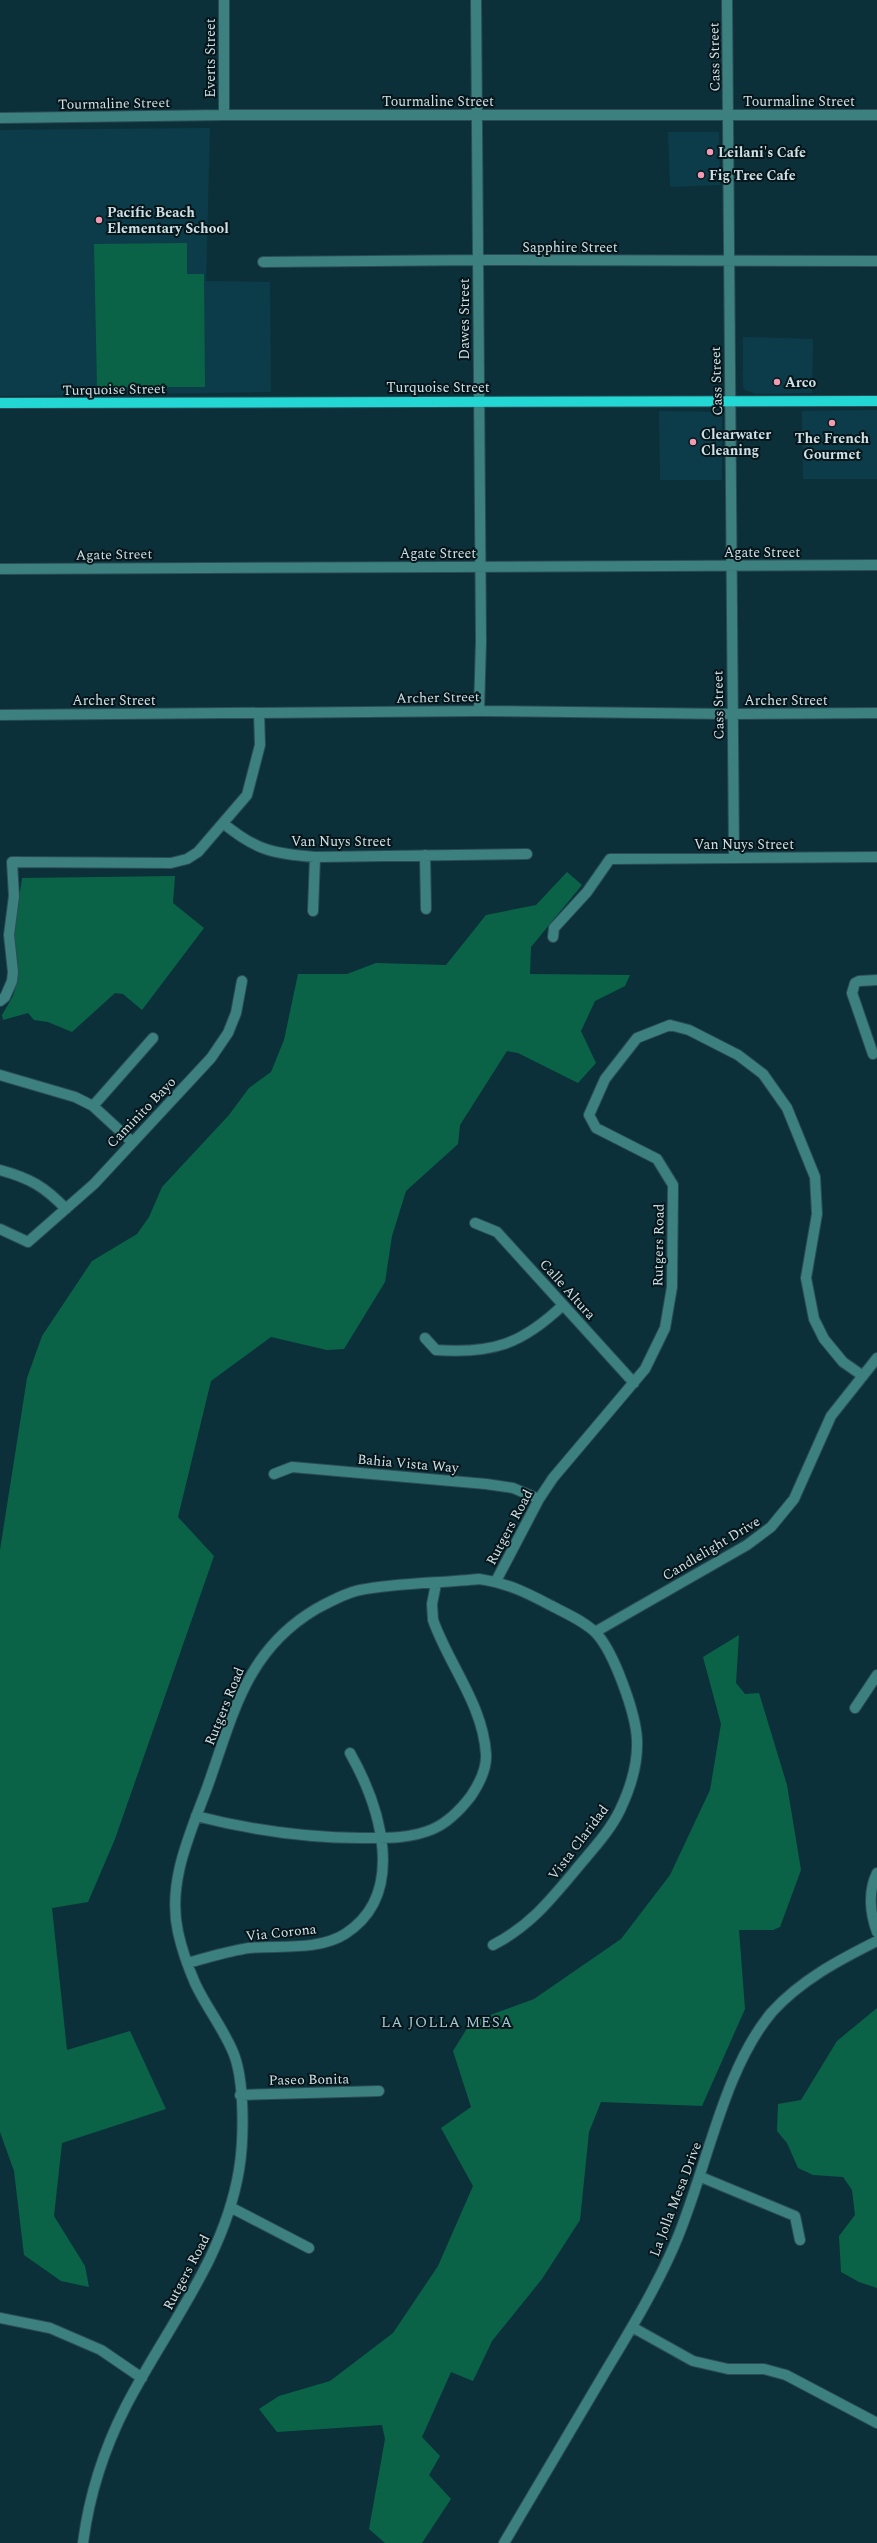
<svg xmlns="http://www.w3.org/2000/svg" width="877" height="2543" font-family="Spectral,serif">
<rect width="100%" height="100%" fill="#0c303a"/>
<path fill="#0c3c49" d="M210,128L206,281L270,282L271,392L0,396V130Z
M668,132H719L720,185L670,187Z
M743,337L813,339L812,393L757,394L745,390L743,386Z
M877,410V479H803L802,411Z
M659,411L715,412L722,417V480H660Z"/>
<path fill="#0b6347" d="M187,243V274H204L205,387H97L94,244Z
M567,872L582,885L531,947L530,974L630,975L625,986L595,1001L581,1031L596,1063L578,1083L518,1053L507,1051L460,1125L458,1144L406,1191L392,1236L385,1282L344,1349L327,1350L271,1337L211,1381L178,1517L214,1556L115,1839L88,1902L52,1908L67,2050L130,2031L166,2109L62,2143L54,2216L85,2266L89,2287L61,2281L24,2255L14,2171L0,2132V1550L27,1378L42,1336L92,1261L137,1234L149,1217L162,1187L229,1115L249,1088L271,1072L284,1040L298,974H347L376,963L446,965L486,915L536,905Z
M175,876L173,903L204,928L142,1010L123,994L115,993L72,1032L48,1022L34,1020L28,1013L3,1020L2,1015L13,996L18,977L14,935L22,878Z
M739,1635L736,1683L745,1694L759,1693L787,1785L801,1870L780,1927L773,1930H739L745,2009L702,2106L601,2102L589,2132L580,2220L542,2279L492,2341L473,2381L451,2372L422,2437L440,2456L429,2475L451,2499L422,2543H385L369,2529L385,2439L382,2425L277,2432L259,2409L279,2396L330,2381L393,2333L438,2266L473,2186L441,2128L471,2107L453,2051L471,2022L534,1999L621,1939L670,1875L710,1790L721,1724L703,1657Z
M877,2008V2288L859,2282L841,2272L839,2236L855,2215L852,2190L843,2177L813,2175L798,2168L787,2143L777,2131L778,2104L801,2100L837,2041Z"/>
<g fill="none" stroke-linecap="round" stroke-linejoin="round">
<g stroke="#2b4c56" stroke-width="12">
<path id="minor" d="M224,0V115
M476,0L481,640L479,711
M727,0L734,858
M0,118L224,115H877
M263,262L478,260L877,261
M0,569L877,565
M0,715L479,711L731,714L877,713
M223,823C255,850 274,854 315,857L527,854
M425,855L426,909
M313,911L315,857
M553,937L554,928L587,892L610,859L877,857
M0,1001L5,997L12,981L13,972L9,935L14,896L12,862L171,863L187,859L198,852L247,795L260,745L259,713
M873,1054L852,993L855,983L859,981L877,980
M0,1075L75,1097L93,1106L131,1141
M93,1106L153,1038
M0,1170C30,1178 45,1187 66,1209
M475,1223L497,1232L634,1383
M0,1229L28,1242L94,1184L211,1058L228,1033L236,1013L242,981
M425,1338L436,1350C493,1354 522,1344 563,1305
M274,1474L292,1467L486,1484L513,1488L539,1499
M496,1581L539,1499L553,1478L645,1369L665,1328L672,1287L673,1185L657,1159L596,1128L589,1115L605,1079L637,1038L670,1025L689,1030L738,1055L763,1074L787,1108L815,1177L817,1214L806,1278L814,1319L824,1339L843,1362L863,1376
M595,1632L747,1545L771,1527L794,1499L831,1416L877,1358
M855,1708L877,1675
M196,1816C251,1830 304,1838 361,1838C385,1838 410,1839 433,1829C449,1822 461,1809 471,1796C479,1784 487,1768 486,1754C483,1705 449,1665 433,1620L432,1604L436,1584
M877,1873C868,1891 870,1913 877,1932
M187,1963C207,1958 228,1951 249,1948C279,1945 318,1951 345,1934C408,1894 380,1806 350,1753
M240,2095L379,2091
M701,2177L795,2216L800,2240
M230,2207L309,2248
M0,2318L50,2328L101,2350L142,2378
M632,2327L693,2361L728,2369H764L786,2375L877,2423
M83,2543C89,2496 104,2449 126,2406C166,2328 224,2260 239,2170C244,2140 245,2080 233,2052C223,2028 206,2007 195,1983C188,1967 182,1950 178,1932C167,1882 190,1834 207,1788C233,1716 245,1651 316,1609C329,1602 345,1593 360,1590C397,1583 441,1583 479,1579C508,1583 527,1593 552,1606C567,1614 584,1621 596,1633C614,1652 636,1714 637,1740C638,1763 630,1789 620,1810C609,1833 589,1853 573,1873C548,1903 528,1927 493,1945
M504,2543C537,2487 571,2430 604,2374C629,2332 655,2290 674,2246C706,2174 722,2071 772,2012C801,1980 839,1960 877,1941"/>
</g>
<g stroke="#2b4c56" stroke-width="12">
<path id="major" d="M0,403L877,401"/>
</g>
<use href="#minor" stroke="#3c817f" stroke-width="10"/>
<use href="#major" stroke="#23d8d4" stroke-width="10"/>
</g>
<g fill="#f19ab3" stroke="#07161a" stroke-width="1.5">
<circle cx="710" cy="152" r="4"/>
<circle cx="701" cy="175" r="4"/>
<circle cx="99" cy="220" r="4"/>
<circle cx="777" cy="382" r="4"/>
<circle cx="832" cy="423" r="4"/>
<circle cx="693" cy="442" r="4"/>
</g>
<g text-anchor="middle" stroke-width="4" stroke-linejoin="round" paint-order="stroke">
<g font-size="14" fill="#cee1e7" stroke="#07161a">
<text transform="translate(714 57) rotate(-91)" y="5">Cass Street</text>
<text transform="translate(210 58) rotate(-90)" y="5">Everts Street</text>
<text x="438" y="106">Tourmaline Street</text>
<text x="799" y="106">Tourmaline Street</text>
<text transform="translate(114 103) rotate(-1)" y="5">Tourmaline Street</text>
<text x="570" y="252">Sapphire Street</text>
<text transform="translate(464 319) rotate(-90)" y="5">Dawes Street</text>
<text transform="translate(716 381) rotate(-92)" y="5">Cass Street</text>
<text x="438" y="392">Turquoise Street</text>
<text transform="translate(114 389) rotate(-1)" y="5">Turquoise Street</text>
<text x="762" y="557">Agate Street</text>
<text x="438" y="558">Agate Street</text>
<text transform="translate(114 554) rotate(-1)" y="5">Agate Street</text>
<text transform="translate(438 697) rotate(-1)" y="5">Archer Street</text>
<text x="114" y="705">Archer Street</text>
<text x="786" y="705">Archer Street</text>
<text transform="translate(718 705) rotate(-91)" y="5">Cass Street</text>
<text x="341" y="846">Van Nuys Street</text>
<text x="744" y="849">Van Nuys Street</text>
<text transform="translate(141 1112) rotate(-46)" y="5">Caminito Bayo</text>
<text transform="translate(658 1245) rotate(-89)" y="5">Rutgers Road</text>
<text transform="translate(568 1289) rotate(48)" y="5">Calle Altura</text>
<text transform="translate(408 1463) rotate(5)" y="5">Bahia Vista Way</text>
<text transform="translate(509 1527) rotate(-62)" y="5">Rutgers Road</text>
<text transform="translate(711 1548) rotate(-31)" y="5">Candlelight Drive</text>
<text transform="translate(224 1706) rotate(-68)" y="5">Rutgers Road</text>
<text transform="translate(578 1842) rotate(-53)" y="5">Vista Claridad</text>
<text transform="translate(281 1932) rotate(-6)" y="5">Via Corona</text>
<text transform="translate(309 2079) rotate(-1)" y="5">Paseo Bonita</text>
<text transform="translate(675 2199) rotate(-69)" y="5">La Jolla Mesa Drive</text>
<text transform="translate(186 2272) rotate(-62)" y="5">Rutgers Road</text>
</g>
<g font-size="14" font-weight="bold" fill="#cee1e7" stroke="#07161a" text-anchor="start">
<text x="718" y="157">Leilani's Cafe</text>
<text x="709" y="180">Fig Tree Cafe</text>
<text x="107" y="217">Pacific Beach<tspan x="107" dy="16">Elementary School</tspan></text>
<text x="785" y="387">Arco</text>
<text x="701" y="439">Clearwater<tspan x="701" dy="16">Cleaning</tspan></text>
<text x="832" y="443" text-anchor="middle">The French<tspan x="832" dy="16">Gourmet</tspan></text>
</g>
<g font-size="15" letter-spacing="1" fill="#a2c7d4" stroke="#07161a">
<text x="447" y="2027">LA JOLLA MESA</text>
</g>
</g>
</svg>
